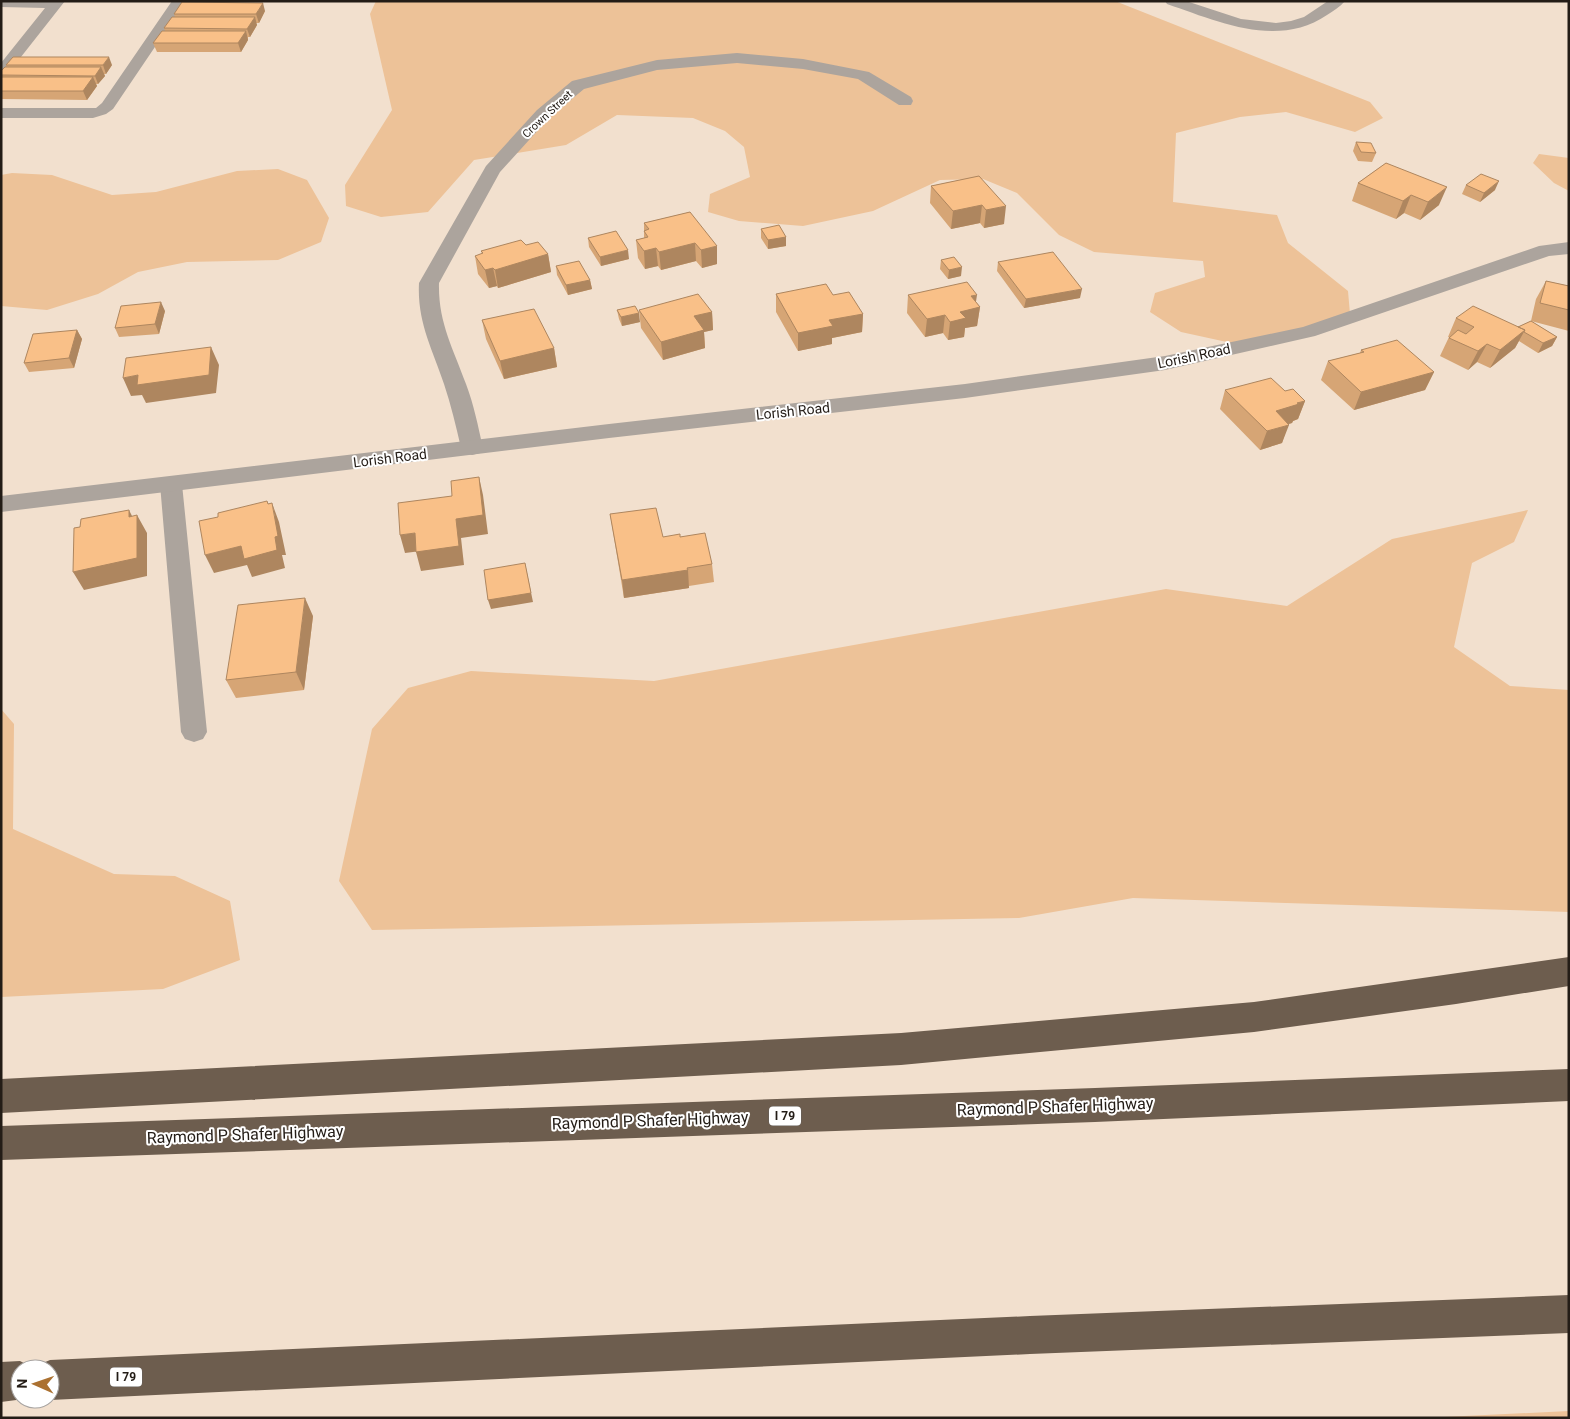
<svg xmlns="http://www.w3.org/2000/svg" width="1570" height="1419" font-family="Roboto,sans-serif">
<rect width="100%" height="100%" fill="#f2e0ce"/>
<path fill="#edc298" d="M376,1H1115L1370,102L1383,118L1355,132L1286,112L1240,117L1176,133L1173,202L1277,215L1288,243L1348,291L1350,314L1306,331L1236,344L1181,332L1150,312L1155,293L1205,277L1203,261L1094,252L1059,235L1017,193L983,179L940,180L873,211L803,226L739,221L708,212L710,194L750,177L744,147L725,131L693,118L617,115L566,145L474,160L428,212L381,217L346,206L345,185L392,110L370,14Z
M1539,154L1569,158V191L1554,183L1533,163Z
M278,169L307,180L329,218L321,242L278,260L187,262L138,272L98,294L47,310L1,306V175L12,173L52,175L112,195L156,192L237,171Z
M1528,510L1514,542L1472,563L1454,647L1510,686L1569,690V912L1133,898L1019,918L372,930L339,881L372,729L408,688L471,671L654,681L1166,589L1287,606L1392,539Z
M1,709L14,724L13,829L114,874L175,876L230,901L240,960L163,989L1,997Z
M1569,1411V1418H1423Z"/>
<g fill="none" stroke-linecap="round" stroke-linejoin="round">
<path fill="#aca49d" fill-rule="evenodd" d="M1,1H65L6,76L1,77V63L45,8L1,7Z
M172,1H186L113,109L106,114L93,118H1V108H96L102,103Z
M1165,1H1186L1241,19L1276,23L1291,21L1304,17L1328,1H1345C1340,7 1333,11 1327,15C1277,49 1217,21 1167,4Z
M171,477L179,479L182,484L207,732L203,739L194,742L185,739L181,732L160,484L163,479Z"/>
<path fill="#aca49d" fill-rule="evenodd" d="M737,53L803,59L869,72L911,97L913,101L911,105H899L858,79L803,69L737,63L657,70L584,89L549,118L500,172L439,283C438,322 453,348 466,384C474,405 478,426 483,448L480,453L472,455L464,453L461,448C456,426 451,405 444,384C432,348 417,322 419,283L486,166L537,110L572,81L657,60Z"/>
<path fill="#aca49d" fill-rule="evenodd" d="M1569,242V254L1549,256L1315,336L1165,370L965,398L609,438L1,512V496L609,424L965,384L1165,356L1303,327L1539,246Z"/>
<path fill="#6d5d4e" fill-rule="evenodd" d="M1569,957V986L1456,1004L1254,1032L901,1065L1,1113V1079L901,1033L1254,1002Z
M1569,1069V1101L1095,1122L1,1160V1126L1095,1088Z
M1569,1295V1333L1030,1354L50,1400V1369H35L36,1366L50,1360L1030,1316Z
M20,1361L35,1369H20V1399H24L1,1402V1362Z"/>
</g>
<path fill="#d6a575" d="M265,11L259,23H256L257,25L250,37H248V40L241,52H157L153,43L165,31L164,28L175,17L174,14Z
M6,65H112L106,74H104L105,76L98,84H96L97,86L87,100L1,99V71L7,67Z
M1356,142L1376,153L1372,162L1358,161L1353,151Z
M1386,163L1439,205L1420,220L1404,213L1396,219L1352,201L1358,183Z
M979,176L1004,224L984,228L980,223L951,229L930,203L931,186Z
M1466,185L1495,190L1480,202L1462,194Z
M690,212L717,264L702,268L696,261L661,270L658,266L645,269L638,258L636,240L644,238V223Z
M761,229L786,237V246L768,249L761,238Z
M588,238L629,259L601,266L589,247Z
M526,245L548,254L551,272L498,288L497,286L489,288L478,274L475,256L482,254L481,251Z
M941,260L961,276L948,279L940,269Z
M998,262L1080,298L1024,308L997,271Z
M556,266L590,280L592,289L568,295L557,275Z
M1546,281L1569,286V331L1531,321L1557,337L1552,346L1538,353L1519,341L1515,348L1490,368L1477,362L1468,370L1440,356L1449,337H1448L1456,318L1518,327L1531,321L1536,299Z
M776,294L833,295L863,314L862,332L832,338V344L798,351L776,312Z
M908,295L976,302L980,307L977,326L965,328L964,337L948,340L943,333L925,337L907,313Z
M617,310L640,322L622,326L619,319Z
M639,310L712,312L713,330L704,332L705,348L663,360L641,328Z
M165,311L159,334L119,337L115,328Z
M482,320L554,348L557,367L504,379L486,339Z
M77,330L82,339L74,368L29,372L24,363Z
M1361,350L1434,372L1425,390L1354,410L1321,380L1328,361L1360,353Z
M1225,390L1285,391L1305,401L1298,419L1293,421L1292,423L1288,424L1282,443L1260,450L1220,409Z
M610,514L663,537H680L712,564L714,582L689,586V588L624,598Z
M313,616L304,690L236,698L226,680Z"/>
<path fill="#ae865f" d="M263,3L265,11L259,23L256,14Z
M255,17L257,25L250,37L247,29Z
M246,31L248,40L241,52L238,43Z
M109,57L112,65L106,74L103,65Z
M101,67L105,76L98,84L95,76Z
M93,77L97,86L87,100L83,91Z
M1499,181L1495,190L1480,202L1484,193Z
M1447,187L1439,205L1420,220L1428,202Z
M1411,195L1404,213L1396,219L1403,201Z
M982,205L980,223L951,229L953,211Z
M1006,206L1004,224L984,228L986,210Z
M786,237V246L768,249V240Z
M695,243L696,261L661,270L659,252Z
M717,246V264L702,268L701,250Z
M656,248L658,266L645,269L644,251Z
M628,250L629,259L601,266L600,257Z
M548,254L551,272L498,288L495,270Z
M962,267L961,276L948,279L949,270Z
M493,268L497,286L489,288L485,270Z
M590,280L592,289L568,295L566,285Z
M1082,289L1080,298L1024,308L1026,299Z
M977,295L975,308L980,307L977,326L965,328L964,337L948,340L950,322L971,296Z
M161,302L165,311L159,334L155,324Z
M712,312L713,330L704,332L705,348L663,360L661,342L694,316Z
M639,313L640,322L622,326L621,317Z
M863,314L862,332L832,338V344L798,351V333L829,320Z
M945,315L943,333L925,337L927,319Z
M77,330L82,339L74,368L69,358Z
M1525,330L1515,348L1490,368L1500,350Z
M1557,337L1552,346L1538,353L1543,343Z
M1487,344L1477,362L1468,370L1478,351Z
M211,347L219,365L216,393L146,403L142,395L131,396L123,378L138,375Z
M554,348L557,367L504,379L500,361Z
M1434,372L1425,390L1354,410L1361,392Z
M1305,401L1298,419L1293,421L1292,423L1269,430L1276,411Z
M1289,425L1282,443L1260,450L1267,431Z
M479,477L483,495L488,534L461,538L464,565L421,571L416,552L456,519Z
M267,501L275,518L272,503L279,522L286,555H282L285,568L252,577L247,565L214,573L205,555L275,537Z
M129,510L137,526V515L147,533V576L84,590L73,572L129,517Z
M415,533L421,551L405,553L400,535Z
M525,563L533,602L491,609L488,600Z
M688,570L689,588L624,598L622,580Z
M305,598L313,616L304,690L296,672Z"/>
<path fill="#f9c088" stroke="#ae865f" d="M182,2L263,3L256,14H174Z
M172,17H255L247,29L164,28Z
M162,31H246L238,43H153Z
M13,57H109L103,65H6Z
M5,67H101L95,76L1,75V71Z
M1,77H93L83,91H1Z
M1356,142L1371,143L1376,153L1361,152Z
M1386,163L1447,187L1428,202L1411,195L1403,201L1358,183Z
M1481,174L1499,181L1484,193L1466,185Z
M979,176L1006,206L986,210L982,205L953,211L931,186Z
M690,212L717,246L701,250L695,243L659,252L656,248L644,251L636,240L648,237L644,231L649,229L644,223Z
M779,225L786,237L768,240L761,229Z
M616,231L628,250L600,257L588,238Z
M521,240L526,245L538,242L548,254L495,270L493,268L485,270L475,256L483,253L481,251Z
M1053,252L1082,289L1026,299L998,262Z
M954,257L962,267L949,270L941,260Z
M579,261L590,280L566,285L556,266Z
M1546,281L1569,286V310L1540,303Z
M967,282L977,295L971,296L980,307L960,312L966,318L950,322L945,315L927,319L908,295Z
M826,284L833,295L849,292L863,314L829,320L833,326L798,333L776,294Z
M698,294L712,312L694,316L704,330L661,342L639,310Z
M161,302L155,324L115,328L121,306Z
M635,306L639,313L621,317L617,310Z
M1473,306L1525,330L1500,350L1487,344L1478,351L1449,338L1458,330L1466,334L1474,327L1456,318Z
M534,309L554,348L500,361L482,320Z
M1531,321L1557,337L1543,343L1524,332L1525,330L1518,327Z
M77,330L69,358L24,363L33,334Z
M1397,340L1434,372L1361,392L1328,361L1364,352L1361,350Z
M211,347L209,375L137,385L138,375L123,378L126,358Z
M1271,378L1285,391L1293,389L1305,401L1297,403L1299,404L1276,411L1289,425L1267,431L1225,390Z
M479,477L483,515L456,519L459,546L416,552L415,533L400,535L398,503L452,496L451,481Z
M267,501L268,504L272,503L278,536L275,537L277,550L244,559L241,546L205,555L199,521L218,517V513Z
M656,508L663,537L680,534V537L705,533L712,564L687,568L688,570L622,580L610,514Z
M129,510V517L137,515V558L73,572L74,528L80,527L81,519Z
M525,563L531,593L488,600L484,570Z
M305,598L296,672L226,680L238,605Z"/>
<g text-anchor="middle" stroke-width="4" stroke-linejoin="round" paint-order="stroke">
<g font-size="11" fill="#231c16" stroke="#fff">
<text transform="translate(547 114) rotate(-43)" y="4">Crown Street</text>
</g>
<g fill="#fff" stroke="#65605c" stroke-width="1">
<rect x="769" y="1106.5" width="32" height="19" rx="4"/>
<rect x="110" y="1367.5" width="32" height="19" rx="4"/>
</g>
<g font-size="12" font-weight="bold" fill="#231c16">
<text x="785" y="1120">I 79</text>
<text x="126" y="1381">I 79</text>
</g>
<g font-size="14" fill="#231c16" stroke="#fff">
<text transform="translate(1194 356) rotate(-12)" y="5">Lorish Road</text>
<text transform="translate(793 411) rotate(-6)" y="5">Lorish Road</text>
<text transform="translate(390 458) rotate(-7)" y="5">Lorish Road</text>
</g>
<g font-size="16" fill="#231c16" stroke="#fff">
<text transform="translate(1055 1106) rotate(-2)" y="6">Raymond P Shafer Highway</text>
<text transform="translate(650 1120) rotate(-2)" y="6">Raymond P Shafer Highway</text>
<text transform="translate(245 1134) rotate(-2)" y="6">Raymond P Shafer Highway</text>
</g>
</g>
<rect width="1570" height="1419" fill="none" stroke="#231c16" stroke-width="5"/>
<g transform="translate(35 1384) rotate(272)"><circle r="24" fill="#ffffff" stroke="#a7a4a2"/>
<path d="M0-4L9 19L0 12L-9 19Z" fill="#ab7131"/>
<text y="-8" font-size="14" font-weight="bold" text-anchor="middle" fill="#231c16">N</text>
</g>
</svg>
